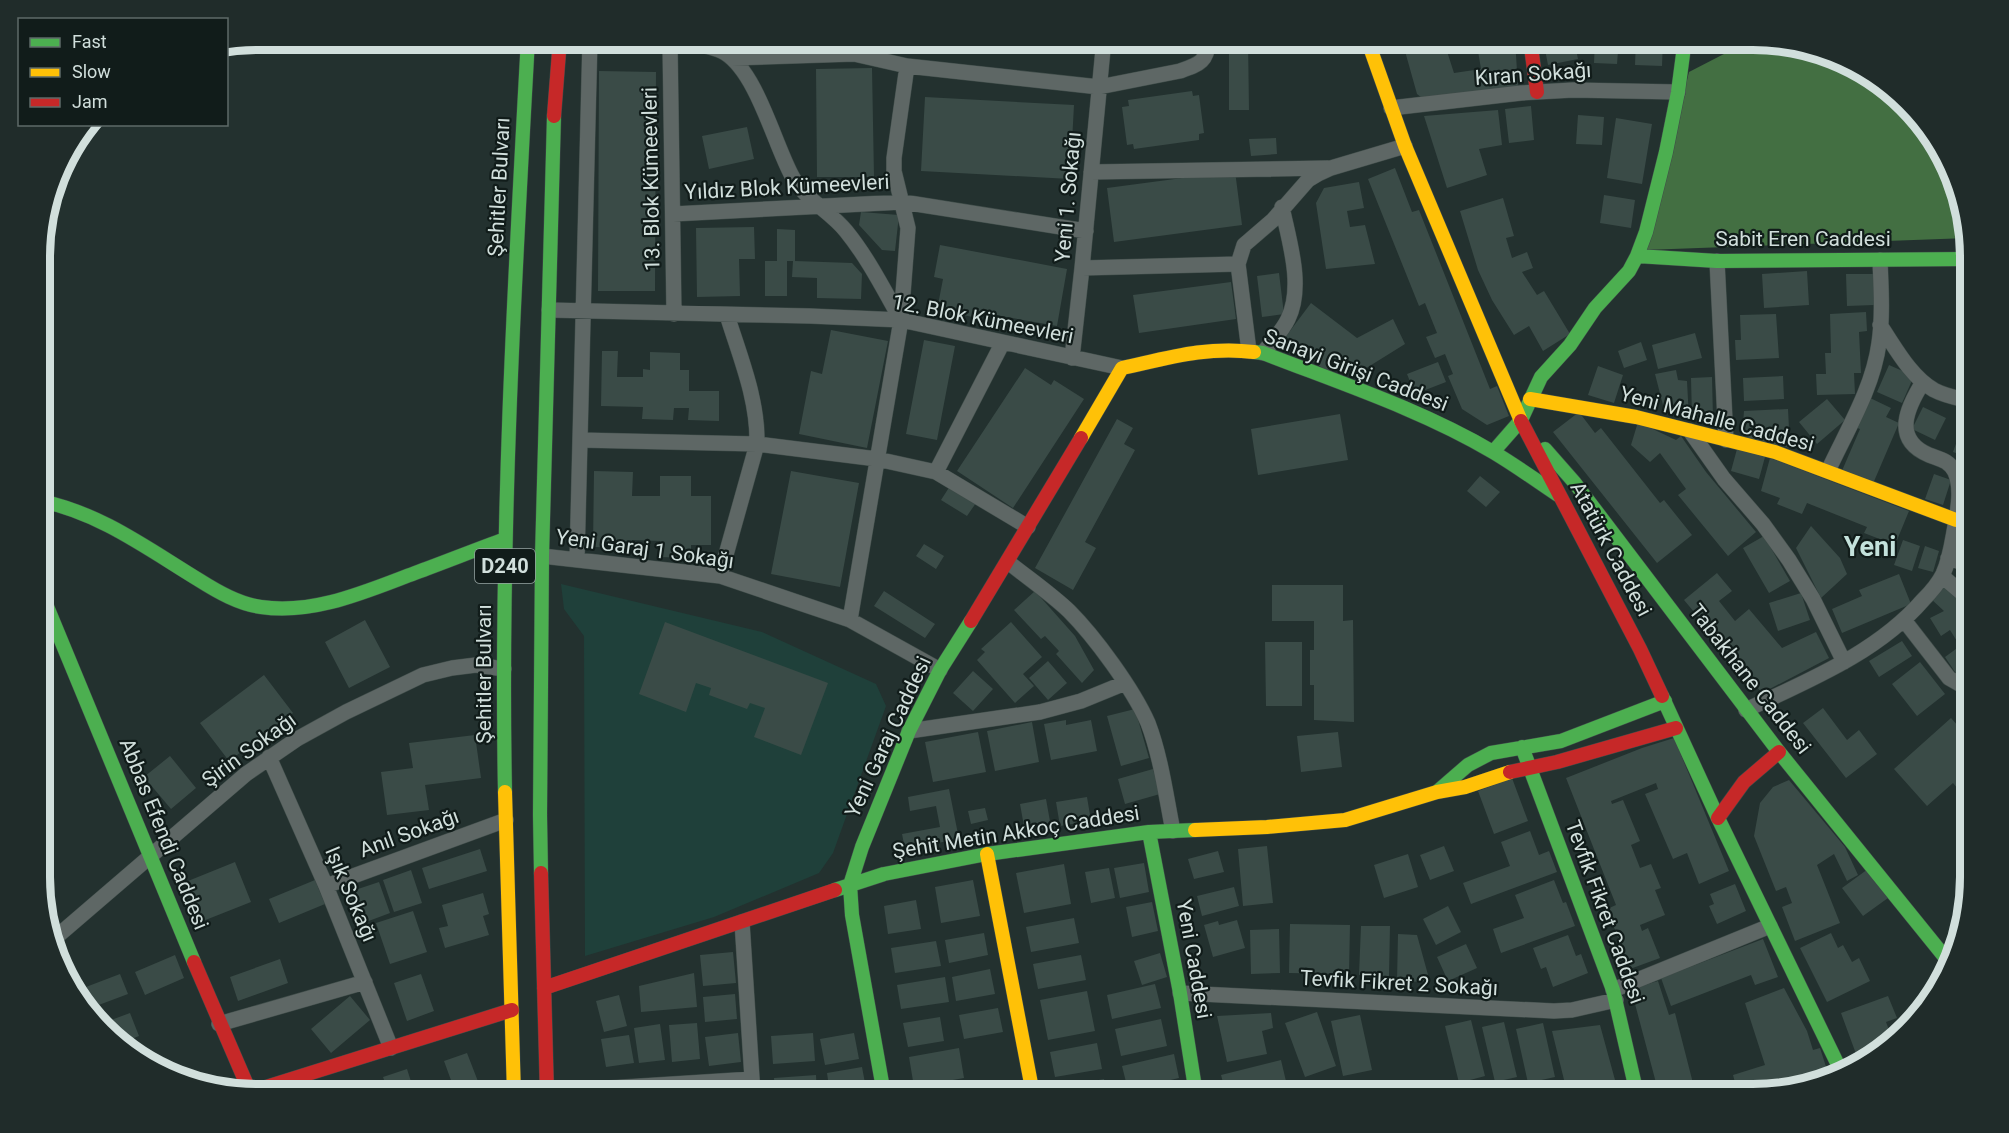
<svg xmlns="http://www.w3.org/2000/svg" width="2009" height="1133" font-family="Roboto,sans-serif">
<rect width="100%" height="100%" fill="#23312f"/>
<path fill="#1f403a" d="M561,584L762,632L876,684L886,706L833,853L819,873L714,917L585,956L584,636L564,609Z"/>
<path fill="#436f42" d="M1753,39L1861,68L1934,136L1968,238L1645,250L1689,72Z"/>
<path fill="#3a4b47" d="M1016,39H1094V43L1016,41Z
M1229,39H1248L1249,110H1229Z
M1423,39H1443L1454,73L1481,69L1476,39H1515L1518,87L1422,98L1417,94L1403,44Z
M1543,39H1574L1578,59L1548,65Z
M1595,39H1619L1617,64L1594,63Z
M1636,39H1663L1662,66L1635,65Z
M872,68L874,177H817L816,69Z
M599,71L656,72L655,291H598Z
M1192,91L1193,96L1199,95L1204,133L1199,134V140L1134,149L1133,144L1127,145L1122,107L1129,106L1128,100Z
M925,97L1074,105L1070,179L921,171Z
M1531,106L1534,140L1509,143L1505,109Z
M1498,110L1502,145L1479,149L1487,175L1447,188L1424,116Z
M1578,115L1604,117L1602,145L1576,144Z
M1616,118L1652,124L1642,184L1607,178Z
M747,127L754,159L709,169L702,136Z
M1276,138L1277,154L1251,156L1249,139Z
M1395,168L1412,212L1419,210L1490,389L1497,386L1509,416L1487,425L1462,409L1448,376L1453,374L1445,354L1435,358L1426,337L1437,333L1425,303L1419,306L1368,179Z
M1235,171L1242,225L1114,242L1107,188Z
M1359,182L1364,208L1347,211L1350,227L1365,225L1375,264L1326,269L1316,203L1324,188Z
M1604,195L1635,200L1631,228L1600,223Z
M1503,198L1514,236L1506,238L1512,258L1527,252L1533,268L1522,272L1537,295L1544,291L1570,334L1543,351L1529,326L1514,335L1492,300L1478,270L1460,211Z
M861,212L899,215L895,251L882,250L859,225Z
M754,227L755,259H739L740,296L697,297L696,228Z
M777,229L795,230V261L852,263L862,274L861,299L817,298V278L792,277L793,261H787V296H765V261H777Z
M940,245L1067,269L1057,326L979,312L978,318L937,310L943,279L934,277Z
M1807,271L1809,305L1764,308L1762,274Z
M1279,273L1284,314L1262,317L1257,276Z
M1846,274H1874V305L1847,306Z
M1231,282L1236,319L1139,333L1133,295Z
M1311,303L1357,338L1393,319L1405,344L1360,372L1341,359L1330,374L1284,339Z
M1866,312L1867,331L1859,332L1861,373H1854L1855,394L1817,395L1816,374H1826L1825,353H1831L1830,314Z
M1776,314L1779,358L1736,360L1735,340H1741L1740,315Z
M831,330L888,341L867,448L799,434L811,371L822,374Z
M1695,333L1702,358L1658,369L1652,345Z
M924,340L955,346L937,440L906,434Z
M1641,342L1647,360L1624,368L1618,351Z
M602,351H618L617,377H643V369L650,370V352L680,353V370H689V391H719V421L688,420L689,408H674L673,420L642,419L643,407L601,406Z
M1438,362L1446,382L1415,394L1407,374Z
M1889,365L1914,376L1902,403L1877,392Z
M1598,366L1623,375L1614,403L1588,395Z
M1025,368L1051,385L1054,380L1084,399L1013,508L957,471Z
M1676,370L1678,380L1687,381L1689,419L1665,413L1655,374Z
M1783,376L1784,399L1744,401L1743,378Z
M1712,377L1713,418H1692L1691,378Z
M1868,397L1891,408L1886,417L1899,423L1872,486L1841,473L1860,429L1855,427Z
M1827,399L1845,420L1817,444L1799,422Z
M1923,407L1946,418L1935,440L1912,429Z
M1788,409L1790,448L1742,438L1744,411Z
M1579,412L1595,433L1601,428L1660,503L1664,500L1692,535L1657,563L1553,432Z
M1340,414L1348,460L1258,475L1251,429Z
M1117,419L1133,428L1124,444L1135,450L1085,542L1096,548L1073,590L1035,568Z
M1965,419L1970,420V458L1953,452Z
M1638,422L1676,440L1681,436L1706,472L1756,532L1728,556L1678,495L1686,489L1660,453L1650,462L1631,445Z
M1737,449L1765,457L1759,479L1731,471Z
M1770,458L1909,511L1895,545L1864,533L1867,527L1807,503L1802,514L1777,504L1780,498L1761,491Z
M594,471L633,472L632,496H660V476H691V496H711V545H691V558L660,557V541L632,540V548L593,547Z
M791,471L859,483L840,587L771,574Z
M1934,474L1951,480L1943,505L1925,499Z
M1480,476L1500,492L1486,507L1467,491Z
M950,486L976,503L967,516L941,500Z
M1811,526L1840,558L1847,574L1821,598L1796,548Z
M1764,536L1790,581L1769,593L1743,548Z
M1903,540L1920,546L1912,571L1894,565Z
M924,544L944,556L936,569L916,556Z
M1962,544L1970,546V561L1958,558Z
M1925,546L1939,551L1933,572L1918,568Z
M1962,564L1970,568V595L1955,584Z
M1717,573L1732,591L1719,601L1735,621L1749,609L1782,648L1816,632L1829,658L1762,693L1684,600Z
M1899,574L1911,604L1842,633L1832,609L1862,596L1859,590Z
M1272,585H1343V621L1353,620L1354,722L1314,720V685H1310V650H1314V621H1272Z
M1947,585L1970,607V671L1959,678L1945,657L1960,646L1950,630L1941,636L1930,618L1944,611L1930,598Z
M884,591L935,624L925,638L874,606Z
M1035,591L1075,636L1094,670L1082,683L1056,654L1059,651L1045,636L1041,639L1014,610Z
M1801,593L1810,620L1778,631L1769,603Z
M365,620L390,667L349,688L325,642Z
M665,622L828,683L801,755L754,737L765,708L750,703L747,709L709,695L711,688L696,683L686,712L639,694Z
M1011,622L1042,657L1023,674L1034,686L1015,703L977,660L985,652L981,649Z
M1902,641L1912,656L1879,677L1869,661Z
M1265,642H1302V706H1266Z
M1048,661L1067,683L1048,700L1029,678Z
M1920,662L1945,694L1917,716L1892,684Z
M973,671L993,689L973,711L953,693Z
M264,675L293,713L229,761L200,723Z
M1823,708L1847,740L1859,730L1877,754L1846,778L1803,723Z
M1135,709L1149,758L1121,766L1107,716Z
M1951,718L1967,736L1970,734V825L1960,813L1966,808L1958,799L1963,795L1953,783L1927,806L1894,769Z
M1066,720V725L1091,720L1097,751L1051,760L1044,724Z
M1032,722L1039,762L995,771L987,731Z
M978,732L986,772L933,782L925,742Z
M1338,732L1342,767L1301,772L1297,736Z
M475,735L481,778L425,785L429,810L387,815L381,772L413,768L409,743Z
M1674,738L1729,871L1699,884L1687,853L1673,859L1645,794L1658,789L1656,783L1611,801L1612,804L1623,800L1640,841L1631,845L1640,868L1651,864L1661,888L1655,890L1665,915L1640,925L1642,931L1648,928L1660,958L1630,969L1607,909L1616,905L1566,778L1642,748Z
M170,756L196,788L171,809L144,777Z
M1153,769L1160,794L1125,804L1118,779Z
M1512,778L1528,821L1494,834L1478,791Z
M1789,780L1845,847L1858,875L1847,881L1834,854L1817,865L1840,923L1795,941L1782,907L1792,903L1786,887L1776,891L1754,836L1760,803L1773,787Z
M949,789L959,839L905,849L902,834L940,827L936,806L910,811L908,797Z
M1087,797L1091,821L1060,826L1056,802Z
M1046,799L1051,827L1025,832L1020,804Z
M985,808L988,820L971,824L968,811Z
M1530,831L1539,855L1549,851L1557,872L1471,904L1463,883L1510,866L1501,842Z
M1267,846L1273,903L1243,906L1238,849Z
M1444,846L1454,871L1430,880L1420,855Z
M480,849L487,871L429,889L422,868Z
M1218,851L1224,872L1194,879L1188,859Z
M1408,854L1418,887L1384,898L1374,865Z
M235,862L251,902L203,921L188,881Z
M1144,863L1149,892L1120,898L1114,868Z
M1064,864L1071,904L1024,913L1016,873Z
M1109,868L1115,898L1091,903L1085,872Z
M1868,869L1888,898L1863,916L1842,888Z
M411,870L422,903L394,912L383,880Z
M315,880L325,904L279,923L269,899Z
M973,880L980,916L941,923L935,887Z
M1554,880L1563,903L1566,902L1575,926L1501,953L1493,929L1524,918L1515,895Z
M379,882L390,913L366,922L355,890Z
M1735,884L1746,911L1717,924L1709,906L1714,904L1710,894Z
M1234,887L1239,906L1202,916L1197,896Z
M483,893L489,914L483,916L489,935L445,948L439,928L448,926L442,905Z
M916,900L921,929L888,934L884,906Z
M1152,902L1158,931L1132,937L1126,907Z
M1448,906L1461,932L1436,945L1423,919Z
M413,911L427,952L390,964L376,923Z
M1074,918L1079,943L1031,952L1026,927Z
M1237,920L1245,948L1213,957L1204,925L1218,921L1219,925Z
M1290,924L1350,925L1349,974L1289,973Z
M1361,926H1390L1389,976L1359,975Z
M1279,929L1280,973L1251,974L1250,930Z
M984,933L988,955L949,963L945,940Z
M1831,933L1838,948L1843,945L1852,962L1859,958L1870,981L1827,1002L1800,948Z
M1398,934L1417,935L1430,982L1397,981Z
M1568,935L1576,956L1581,954L1588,973L1553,987L1546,967L1541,969L1533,948Z
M1763,939L1778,977L1755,985L1751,975L1671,1006L1661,978Z
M936,941L941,966L895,973L891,948Z
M1466,944L1477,968L1448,981L1437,957Z
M733,952L736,983L703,986L700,955Z
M1160,953L1167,977L1142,985L1134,961Z
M175,955L184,978L145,995L135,972Z
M1081,955L1086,980L1038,989L1033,964Z
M280,959L288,983L238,1001L230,977Z
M990,969L995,994L956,1001L952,977Z
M694,973L697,1007L641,1012L639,986Z
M120,974L128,994L88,1009L84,1006L78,990Z
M421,974L434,1011L407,1021L394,983Z
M945,977L949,1002L901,1009L897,985Z
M1658,981L1669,1015L1675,1013L1695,1091L1703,1090V1094H1659L1631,989Z
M1155,984L1161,1008L1112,1019L1107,995Z
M1784,988L1807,1031L1813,1050L1820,1048L1828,1073L1772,1092V1090L1763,1092V1094H1738L1733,1075L1765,1065L1745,1003Z
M1087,991L1095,1031L1048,1040L1040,1000Z
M735,994L737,1019L705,1022L703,997Z
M1932,994L1916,1012L1912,1004Z
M619,995L627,1026L604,1032L596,1001Z
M350,996L370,1020L331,1053L311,1029Z
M1888,996L1897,1018L1886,1022L1892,1038L1873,1058L1859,1062L1841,1013Z
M998,1008L1003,1032L964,1039L959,1015Z
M1317,1012L1336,1066L1305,1077L1285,1023Z
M130,1013L139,1036L124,1042L103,1023Z
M1271,1013L1273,1028L1262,1031L1267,1054L1227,1062L1217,1016Z
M1360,1015L1372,1070L1343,1076L1331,1021Z
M940,1017L944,1041L908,1047L903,1023Z
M1161,1019L1167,1046L1121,1056L1115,1029Z
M1471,1020L1485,1076L1459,1083L1445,1026Z
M1504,1022L1517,1077L1495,1082L1482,1027Z
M697,1023L700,1059L672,1062L669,1025Z
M1543,1023L1555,1077L1528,1083L1516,1029Z
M660,1024L665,1060L639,1063L634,1028Z
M1600,1025L1615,1080L1567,1092L1552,1031Z
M738,1033L741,1062L709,1066L705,1037Z
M813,1033L815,1061L773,1064L771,1036Z
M854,1033L859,1059L825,1065L820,1039Z
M629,1035L634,1063L606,1067L601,1039Z
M1097,1043L1102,1069L1055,1077L1050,1052Z
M959,1048L964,1078L914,1087L909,1057Z
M467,1053L479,1084L473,1087L475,1094H456L444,1061Z
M1174,1054L1179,1078L1128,1090L1122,1066Z
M1281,1060L1289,1094H1226L1221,1075Z
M862,1067L867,1094H830L827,1073Z
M407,1069L415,1094H389L383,1077Z
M816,1075L817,1094H775L774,1078Z
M1104,1079L1107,1094H1058L1056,1088Z"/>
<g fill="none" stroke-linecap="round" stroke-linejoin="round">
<g stroke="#3f4c49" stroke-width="16">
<path id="street" d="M626,39C650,41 706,41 725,53C757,73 774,143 792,176C804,199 830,211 846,231C868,258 884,290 901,320
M235,43H528
M670,43L674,314
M732,58L854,54L907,66L1099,87L1180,71C1200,64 1207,62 1209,39
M1391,108L1521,93L1573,90L1678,92
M1091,172L1328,168
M673,214L903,202L1086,231
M1717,261L1726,440
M1082,268L1238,264
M549,310L810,316L901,320L1122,368
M1880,325C1895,347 1910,376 1934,390C1945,396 1957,398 1970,401
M1249,351L1238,264L1244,245L1273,220L1308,180L1318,174L1331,168L1405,146
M1263,353C1271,342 1282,332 1288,319C1304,286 1289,241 1282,207
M1072,358L1082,268L1104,39
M1690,431L1724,479L1763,524L1789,560L1813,599L1844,662
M580,440L757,444L877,459L936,472L1028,527
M1828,471C1847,430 1873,388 1879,343C1883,316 1881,287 1880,260
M936,472L1002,344
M542,556L720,576L850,620L940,670
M1948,558L1970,565
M577,560L590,39
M1008,562C1028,578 1050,593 1069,611C1095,637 1133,689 1148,723C1161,757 1166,796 1173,831
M720,576L757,444C758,399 740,357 727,315
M1942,576L1970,600
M850,620L901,320L908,228L894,171V158L907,66
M1904,620L1949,678L1970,690
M1746,710C1809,680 1877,653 1923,600C1931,592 1938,584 1943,574C1950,559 1952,542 1955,526C1958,509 1962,488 1955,472C1949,460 1939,459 1929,455C1891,439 1908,406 1923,382
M909,731L1040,712L1081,701L1125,683
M269,757L326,886L391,1048
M326,886L506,820
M742,922L753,1094
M54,939L246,774L297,739L346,712L423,675L452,668L476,665L504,669
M1613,990L1770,926
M1180,993L1554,1011L1572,1010L1616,1000
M219,1024L365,982
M546,1092L752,1079"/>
</g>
<g stroke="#3f4c49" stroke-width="15">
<path id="fast" d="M1637,256L1717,261L1970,259
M1254,352L1263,353C1340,383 1422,410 1493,452C1515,465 1537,481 1558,495
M1545,449L1574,482L1779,752L1948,961
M1493,452L1521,420L1541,377L1570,345L1595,308L1629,271L1637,256L1646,232L1666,152L1678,92L1685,39
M41,501C100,513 148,549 199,580C218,592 239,604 261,607C314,615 367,591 415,573C445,562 475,550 505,539
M41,592L194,962
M1662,696L1718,818L1840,1069
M1522,747L1613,990L1637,1094
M1438,791L1468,765L1491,753L1561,741L1665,701
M505,792C500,541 514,290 528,39
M1149,832L1180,993L1196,1094
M541,873L540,815L542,556L554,116
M835,890L884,874L987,854L1149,832L1195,830
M884,1094L852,915L850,885L862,847L909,731L940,670L971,621"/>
</g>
<g stroke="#3f4c49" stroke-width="15">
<path id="slow" d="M1367,39L1405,146L1521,421
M1530,399L1636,417L1775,452L1956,520
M1081,438L1122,368C1168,358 1207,346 1254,352
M505,792L514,1094
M1195,830L1267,827L1345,820L1437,792L1465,787L1510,772
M987,854L1033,1094"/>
</g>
<g stroke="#3f4c49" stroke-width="15">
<path id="jam" d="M1530,39L1537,92
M554,116L560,39
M1521,421L1640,649L1662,696
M971,621L1081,438
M1510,772L1557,762L1676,728
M1718,818L1744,782L1779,752
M541,873L547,1094
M194,962L250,1092
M544,988L835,890
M250,1092L512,1010"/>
</g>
<use href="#street" stroke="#5e6765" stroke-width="15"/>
<use href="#fast" stroke="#4caf50" stroke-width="14"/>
<use href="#slow" stroke="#ffc107" stroke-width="14"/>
<use href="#jam" stroke="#c62828" stroke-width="14"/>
</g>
<g text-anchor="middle" stroke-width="4.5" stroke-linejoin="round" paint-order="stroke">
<rect fill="#111c1a" stroke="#97a4a2" stroke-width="1.5" x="475" y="549" width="60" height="34" rx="4.5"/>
<g font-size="20" font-weight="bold" fill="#d1dfdc">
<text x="505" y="573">D240</text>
</g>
<g font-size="21" fill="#d1dfdc" stroke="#111c1a">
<text transform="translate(1533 74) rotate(-4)" y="7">Kıran Sokağı</text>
<text transform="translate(651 179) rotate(-91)" y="7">13. Blok Kümeevleri</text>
<text transform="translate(499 187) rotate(-87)" y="7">Şehitler Bulvarı</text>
<text transform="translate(787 187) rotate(-3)" y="7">Yıldız Blok Kümeevleri</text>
<text transform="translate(1068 197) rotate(-85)" y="7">Yeni 1. Sokağı</text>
<text x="1803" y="246">Sabit Eren Caddesi</text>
<text transform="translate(983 319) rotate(11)" y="7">12. Blok Kümeevleri</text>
<text transform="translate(1356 370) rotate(21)" y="7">Sanayi Girişi Caddesi</text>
<text transform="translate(1717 419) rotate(15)" y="7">Yeni Mahalle Caddesi</text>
<text transform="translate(645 549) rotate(8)" y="7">Yeni Garaj 1 Sokağı</text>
<text transform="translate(1611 549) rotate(62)" y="7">Atatürk Caddesi</text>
<text transform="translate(484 674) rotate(-90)" y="7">Şehitler Bulvarı</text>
<text transform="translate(1750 679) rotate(52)" y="7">Tabakhane Caddesi</text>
<text transform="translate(888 737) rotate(-65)" y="7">Yeni Garaj Caddesi</text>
<text transform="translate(249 750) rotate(-36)" y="7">Şirin Sokağı</text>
<text transform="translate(1016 832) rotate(-9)" y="7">Şehit Metin Akkoç Caddesi</text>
<text transform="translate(409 833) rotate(-20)" y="7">Anıl Sokağı</text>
<text transform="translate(164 834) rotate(68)" y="7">Abbas Efendi Caddesi</text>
<text transform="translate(351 894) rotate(67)" y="7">Işık Sokağı</text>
<text transform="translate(1605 912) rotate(70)" y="7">Tevfik Fikret Caddesi</text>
<text transform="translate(1194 959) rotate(80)" y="7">Yeni Caddesi</text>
<text transform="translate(1399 983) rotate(3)" y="7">Tevfik Fikret 2 Sokağı</text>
</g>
<g font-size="27" font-weight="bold" fill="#c4e2dc" stroke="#111c1a">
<text x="1870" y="556">Yeni</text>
</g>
</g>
<path d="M0 0H2009V1133H0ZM257 50H1753A207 207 0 0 1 1960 257V877A207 207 0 0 1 1753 1084H257A207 207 0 0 1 50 877V257A207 207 0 0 1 257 50Z" fill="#202c2a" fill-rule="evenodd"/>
<path fill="none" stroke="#d1dfdc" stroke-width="8" d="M257 50H1753A207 207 0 0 1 1960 257V877A207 207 0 0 1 1753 1084H257A207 207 0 0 1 50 877V257A207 207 0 0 1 257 50Z"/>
<rect x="18" y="18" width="210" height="108" fill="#111c1a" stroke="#5e6a68" stroke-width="1.5"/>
<rect x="30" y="38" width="30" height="9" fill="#4caf50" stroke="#5e6a68" stroke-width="1.5"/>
<text x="72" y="48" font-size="18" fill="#d1dfdc">Fast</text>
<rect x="30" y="68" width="30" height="9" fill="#ffc107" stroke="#5e6a68" stroke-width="1.5"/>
<text x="72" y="78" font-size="18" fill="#d1dfdc">Slow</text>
<rect x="30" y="98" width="30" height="9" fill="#c62828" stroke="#5e6a68" stroke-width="1.5"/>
<text x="72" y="108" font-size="18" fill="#d1dfdc">Jam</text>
</svg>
